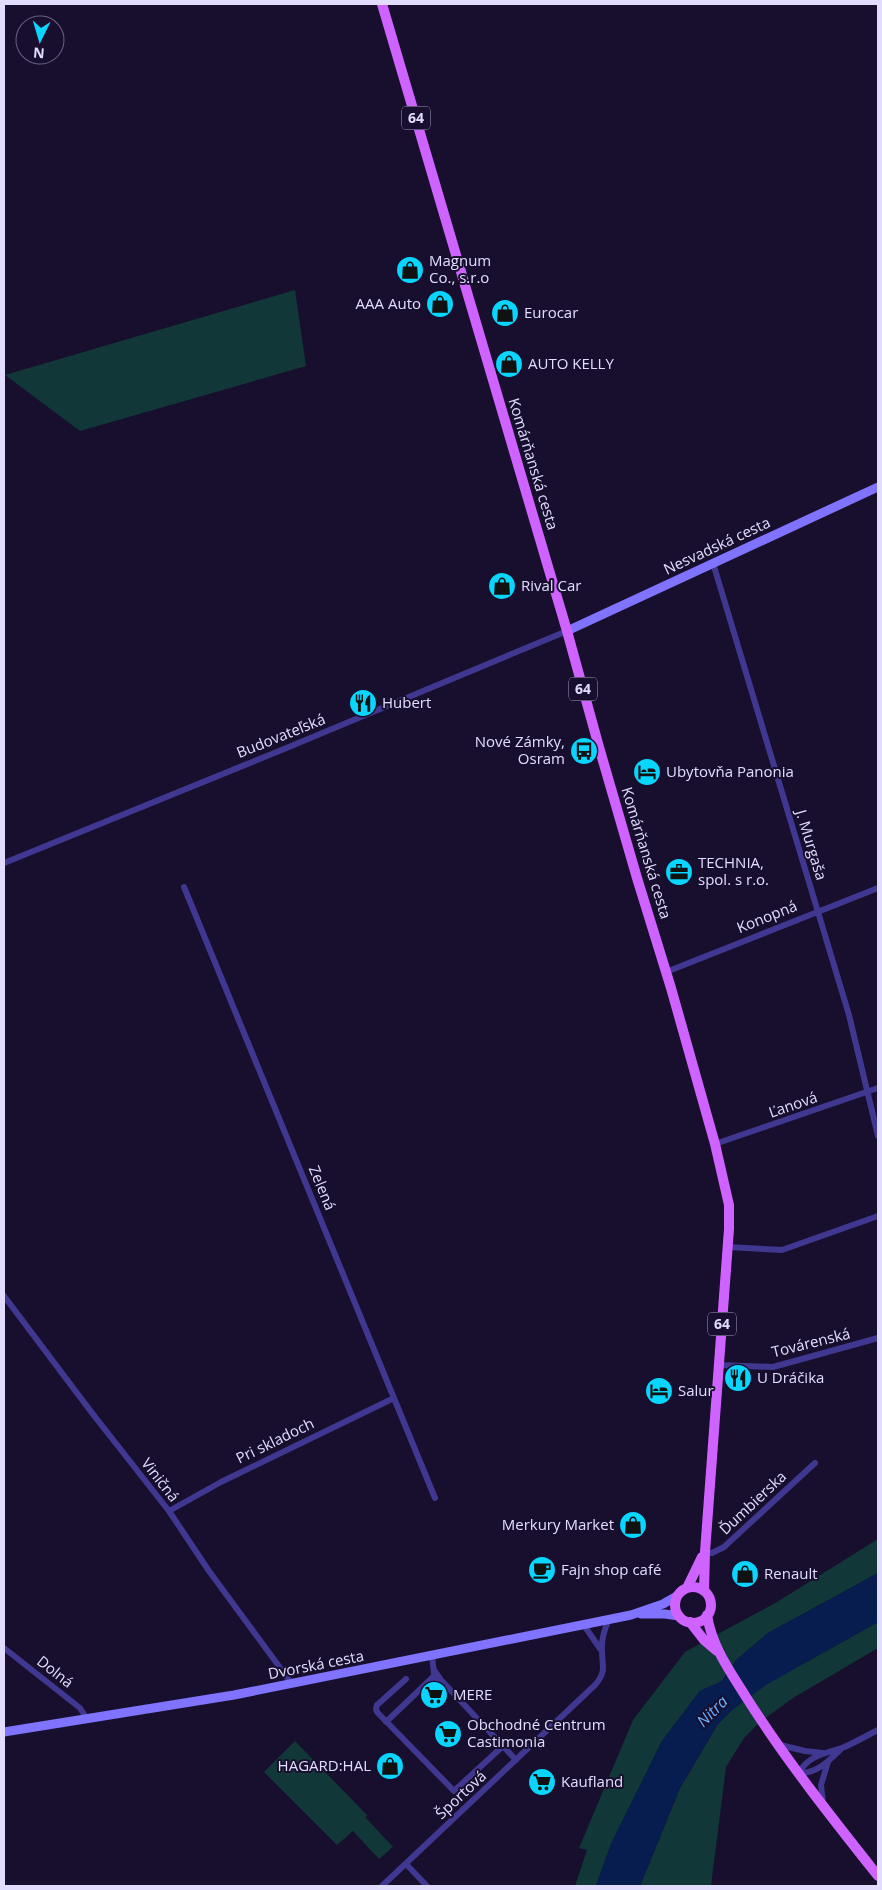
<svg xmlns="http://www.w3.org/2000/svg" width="882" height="1890" font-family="'Open Sans',sans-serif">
<rect width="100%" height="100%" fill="#170f2d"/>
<path fill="#123738" d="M295,290L306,366L80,431L5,375Z
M878,1539V1573L768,1633L736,1660L722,1681L700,1691L662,1741L611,1844L596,1886H575L587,1850L579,1848L633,1720L685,1652L777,1602Z
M878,1622V1648L793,1698L760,1722L744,1738L726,1767L711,1886H640L680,1788L718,1724L733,1709L766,1684Z
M295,1741L367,1815L366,1818L393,1847L379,1859L353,1831L337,1845L264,1772Z"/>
<path fill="#071c4f" d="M878,1573V1622L766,1685L733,1709L718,1724L680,1788L640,1886H596L611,1844L662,1741L700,1691L722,1681L736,1660L768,1633Z"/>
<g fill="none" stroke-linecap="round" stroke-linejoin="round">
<path stroke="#403790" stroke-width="6" d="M713,563L849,1015L878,1136
M4,863L284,749L567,631
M184,887L435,1498
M666,972L878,888
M715,1144L878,1088
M728,1247L782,1250L878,1216
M4,1296L92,1413L169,1511L209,1571L292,1684
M719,1365L773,1367L878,1338
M169,1511L221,1482L394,1398
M705,1552L712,1553L724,1547L815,1463
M583,1624L601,1650
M4,1648L80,1708L87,1719
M432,1655L434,1674
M434,1670L441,1680L516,1760
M406,1679L377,1705L376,1709L377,1712L454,1791L503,1746
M386,1722L433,1677L440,1679
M780,1745L805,1751L823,1753
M842,1748C830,1760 817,1774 799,1773C807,1756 826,1753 842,1748C854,1743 866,1736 878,1730
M823,1803L821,1785L828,1762
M406,1864L427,1886
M382,1886L595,1685C607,1671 602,1667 602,1651C601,1641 605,1628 609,1619"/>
<path stroke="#7f73ff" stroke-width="9" d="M567,631L878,487
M641,1614H665L679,1616
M4,1732L234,1695L631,1615L663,1604L677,1596"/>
<path stroke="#cf63ff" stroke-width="10" d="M382,4L567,631L599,747L637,878L671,988L715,1144L729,1205V1229L705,1552L704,1591
M675 1605a18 18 0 1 1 36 0a18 18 0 1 1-36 0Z
M687,1588L702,1557
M707,1615C712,1647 730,1671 746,1697C786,1760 832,1818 878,1876
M690,1622L704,1640L717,1651"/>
</g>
<defs>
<g id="shop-disc" transform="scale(1.4375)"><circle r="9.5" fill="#08d6ff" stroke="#170f2d"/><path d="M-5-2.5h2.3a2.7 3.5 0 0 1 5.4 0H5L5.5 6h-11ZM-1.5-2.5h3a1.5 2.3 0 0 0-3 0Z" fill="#111"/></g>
<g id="restaurant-disc" transform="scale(1.4375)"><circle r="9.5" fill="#08d6ff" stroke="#170f2d"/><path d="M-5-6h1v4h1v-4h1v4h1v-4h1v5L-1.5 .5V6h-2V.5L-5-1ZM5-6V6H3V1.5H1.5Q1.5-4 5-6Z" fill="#111"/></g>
<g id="bus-disc" transform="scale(1.4375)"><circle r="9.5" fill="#08d6ff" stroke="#170f2d"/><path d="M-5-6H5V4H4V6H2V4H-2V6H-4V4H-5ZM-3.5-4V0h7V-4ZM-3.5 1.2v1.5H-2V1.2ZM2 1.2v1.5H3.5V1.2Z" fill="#111"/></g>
<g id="hotel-disc" transform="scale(1.4375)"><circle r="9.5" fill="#08d6ff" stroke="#170f2d"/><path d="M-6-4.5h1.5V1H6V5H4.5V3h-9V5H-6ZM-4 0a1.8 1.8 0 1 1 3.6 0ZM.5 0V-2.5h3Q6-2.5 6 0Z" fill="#111"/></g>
<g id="office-disc" transform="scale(1.4375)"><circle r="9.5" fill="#08d6ff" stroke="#170f2d"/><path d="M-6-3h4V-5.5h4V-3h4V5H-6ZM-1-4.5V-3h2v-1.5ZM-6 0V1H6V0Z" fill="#111"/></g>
<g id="cafe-disc" transform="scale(1.4375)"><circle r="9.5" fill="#08d6ff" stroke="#170f2d"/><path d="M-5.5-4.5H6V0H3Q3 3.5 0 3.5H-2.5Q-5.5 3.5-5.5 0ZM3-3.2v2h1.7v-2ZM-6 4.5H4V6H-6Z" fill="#111"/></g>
<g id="supermarket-disc" transform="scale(1.4375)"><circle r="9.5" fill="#08d6ff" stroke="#170f2d"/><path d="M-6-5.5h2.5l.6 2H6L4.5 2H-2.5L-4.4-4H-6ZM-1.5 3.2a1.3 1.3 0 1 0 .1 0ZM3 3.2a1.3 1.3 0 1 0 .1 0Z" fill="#111"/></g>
</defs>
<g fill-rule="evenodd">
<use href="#shop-disc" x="410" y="270"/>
<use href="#shop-disc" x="440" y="304"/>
<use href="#shop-disc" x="505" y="313"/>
<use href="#shop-disc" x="509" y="364"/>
<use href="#shop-disc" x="502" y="586"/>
<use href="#restaurant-disc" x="363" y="703"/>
<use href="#bus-disc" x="584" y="751"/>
<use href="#hotel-disc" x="647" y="772"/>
<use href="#office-disc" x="679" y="872"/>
<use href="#restaurant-disc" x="738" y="1378"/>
<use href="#hotel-disc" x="659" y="1391"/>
<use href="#shop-disc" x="633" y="1525"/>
<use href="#cafe-disc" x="542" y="1570"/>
<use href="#shop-disc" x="745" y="1574"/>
<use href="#supermarket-disc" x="434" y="1695"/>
<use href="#supermarket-disc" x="448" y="1734"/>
<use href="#shop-disc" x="390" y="1766"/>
<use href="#supermarket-disc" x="542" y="1782"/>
</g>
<g text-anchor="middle" stroke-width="4" stroke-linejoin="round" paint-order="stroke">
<g fill="#170f2d" stroke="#a59ec0" stroke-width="1">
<rect x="402" y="106.5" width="28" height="23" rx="4"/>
<rect x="569" y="677.5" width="28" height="23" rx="4"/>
<rect x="708" y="1312.5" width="28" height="23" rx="4"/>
</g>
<g font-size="14" font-weight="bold" fill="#e2dcff">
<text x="416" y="123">64</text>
<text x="583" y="694">64</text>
<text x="722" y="1329">64</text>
</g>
<g font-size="15" fill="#e2dcff" stroke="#170f2d" text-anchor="start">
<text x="429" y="266">Magnum<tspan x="429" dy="17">Co., s.r.o</tspan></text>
<text x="421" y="309" text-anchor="end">AAA Auto</text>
<text x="524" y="318">Eurocar</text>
<text x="528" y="369">AUTO KELLY</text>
<text x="521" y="591">Rival Car</text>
<text x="382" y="708">Hubert</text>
<text x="565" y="747" text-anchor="end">Nové Zámky,<tspan x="565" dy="17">Osram</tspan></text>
<text x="666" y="777">Ubytovňa Panonia</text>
<text x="698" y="868">TECHNIA,<tspan x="698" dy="17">spol. s r.o.</tspan></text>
<text x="757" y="1383">U Dráčika</text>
<text x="678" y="1396">Salur</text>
<text x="614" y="1530" text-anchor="end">Merkury Market</text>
<text x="561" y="1575">Fajn shop café</text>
<text x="764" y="1579">Renault</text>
<text x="453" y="1700">MERE</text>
<text x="467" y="1730">Obchodné Centrum<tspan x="467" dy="17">Castimonia</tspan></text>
<text x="371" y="1771" text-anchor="end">HAGARD:HAL</text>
<text x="561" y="1787">Kaufland</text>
</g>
<g font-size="15" fill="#e2dcff" stroke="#170f2d">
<text transform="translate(533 464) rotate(73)" y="5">Komárňanská cesta</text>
<text transform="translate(717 546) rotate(-25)" y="5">Nesvadská cesta</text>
<text transform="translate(281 736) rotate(-22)" y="5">Budovateľská</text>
<text transform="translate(811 845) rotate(73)" y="5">J. Murgaša</text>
<text transform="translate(646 853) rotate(73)" y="5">Komárňanská cesta</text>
<text transform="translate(767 917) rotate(-22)" y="5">Konopná</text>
<text transform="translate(793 1105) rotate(-19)" y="5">Ľanová</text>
<text transform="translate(322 1188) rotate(68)" y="5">Zelená</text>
<text transform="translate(811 1343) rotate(-14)" y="5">Továrenská</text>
<text transform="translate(275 1441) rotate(-26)" y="5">Pri skladoch</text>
<text transform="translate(160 1480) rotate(52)" y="5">Viničná</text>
<text transform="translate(753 1503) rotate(-43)" y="5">Ďumbierska</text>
<text transform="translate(316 1665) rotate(-11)" y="5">Dvorská cesta</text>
<text transform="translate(55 1672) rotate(38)" y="5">Dolná</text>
<text transform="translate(461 1795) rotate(-43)" y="5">Športová</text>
</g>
<g font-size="16" font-style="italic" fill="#6ab0ff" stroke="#170f2d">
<text transform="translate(712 1711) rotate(-45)" y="6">Nitra</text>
</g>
</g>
<rect width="882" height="1890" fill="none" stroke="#e2dcff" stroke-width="10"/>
<g transform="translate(40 40) rotate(185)"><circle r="24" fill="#170f2d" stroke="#686181"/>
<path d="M0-4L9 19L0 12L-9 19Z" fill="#08d6ff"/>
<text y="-8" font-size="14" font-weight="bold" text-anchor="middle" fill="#e2dcff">N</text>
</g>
</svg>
